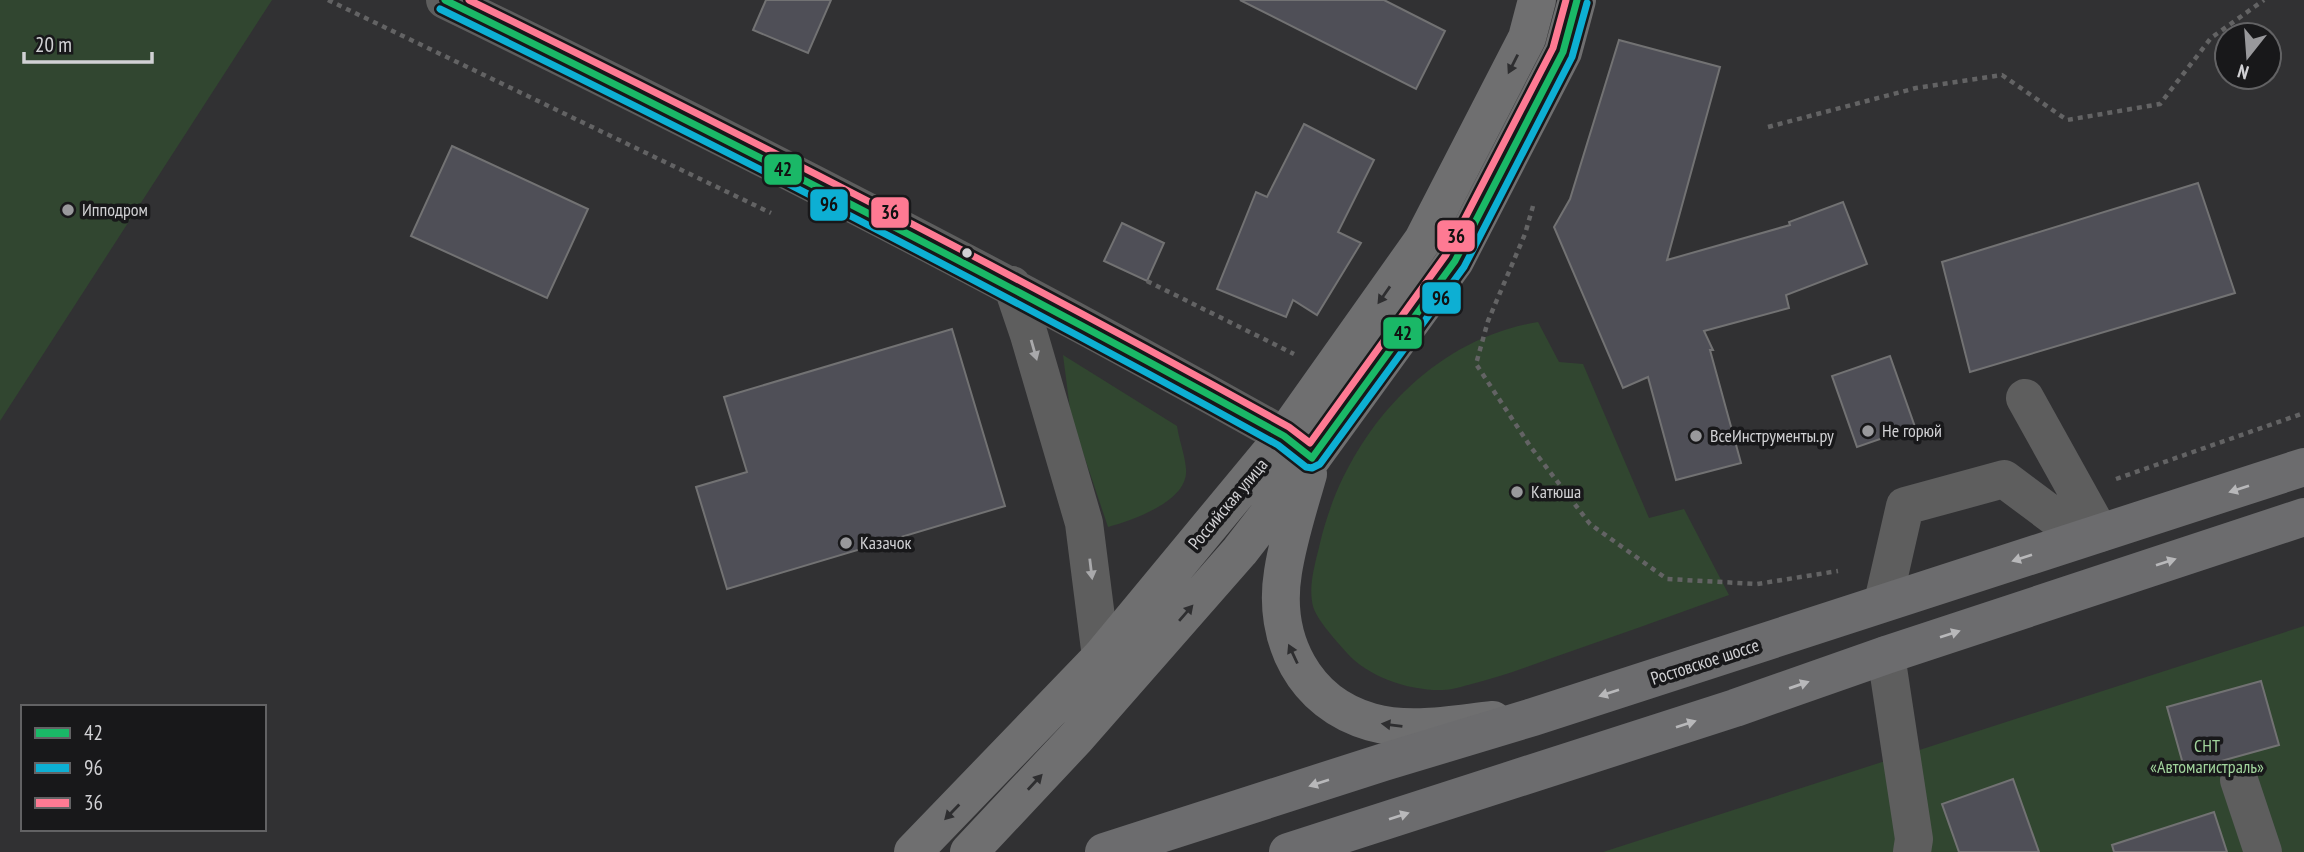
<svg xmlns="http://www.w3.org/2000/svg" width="2304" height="852" font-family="'PT Sans Narrow',sans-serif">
<rect width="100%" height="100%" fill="#313133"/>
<path fill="#314630" d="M0,0H272L0,421Z
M1538,322L1559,362L1583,364L1649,518L1684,509L1729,595C1669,617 1609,638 1549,659C1522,669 1496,678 1468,685C1460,687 1451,690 1443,690C1410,691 1368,677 1347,653C1336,640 1313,617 1312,601C1309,582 1316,561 1320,543C1345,437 1427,340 1538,322Z
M1063,355L1177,426C1179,440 1185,455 1186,469C1189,501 1133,520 1108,527L1071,417Z
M2304,626V852H1603Z"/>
<path fill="#4f4f57" stroke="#727273" stroke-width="2" d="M766,0H831L808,53L753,30Z
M1240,0H1384L1445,31L1416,89Z
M1619,40L1720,67L1667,260L1790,225L1789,222L1843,202L1867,264L1786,295L1789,308L1704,331L1713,350H1710L1741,463L1676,480L1648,377L1623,388L1554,227L1570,199Z
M1304,124L1374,160L1338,232L1361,243L1317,315L1293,300L1286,317L1217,289L1256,192L1267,197Z
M452,146L588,209L547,298L411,236Z
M2198,183L2235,293L1970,372L1942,262Z
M1122,223L1164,243L1147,281L1104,261Z
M952,329L1005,506L727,589L696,487L747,472L724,397Z
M1890,356L1915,427L1857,447L1832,376Z
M2261,681L2279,745L2185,771L2167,707Z
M2013,779L2039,852H1959L1942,804Z
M2214,812L2227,852H2114L2112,845Z"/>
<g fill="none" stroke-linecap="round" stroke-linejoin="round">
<path stroke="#636364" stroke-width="4.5" stroke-dasharray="5 5" stroke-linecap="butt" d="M328,0L771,213
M1768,127L1916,88L2002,75L2067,120L2160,104L2211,38L2264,0
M1533,206L1525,234L1488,321L1476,364L1530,446L1590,524L1667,579L1757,584L1838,571
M1147,281L1294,354
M2116,479L2304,413"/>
<path stroke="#5e5e5e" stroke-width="38" d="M445,0C729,138 1009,281 1284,436L1309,456
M1012,285L1029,335L1084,523L1101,657
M2025,398L2100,533
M1883,602L1905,506L2004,479L2083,538
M1886,655L1914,839L1912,852
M2239,780L2263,852"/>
<path stroke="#6f6f70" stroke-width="38" d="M1308,474C1299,506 1288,539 1283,572C1272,639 1304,703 1371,722C1410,733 1454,724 1493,720
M913,852L1101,657L1284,436L1423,240L1527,38L1537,0
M969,852L1076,738L1240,551L1312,458L1455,261L1563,52L1577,0"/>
<path stroke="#6c6c6e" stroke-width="38" d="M1104,852L1384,762L1533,717L2304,467
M1288,852L1735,708L1886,655L2304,517"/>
<g stroke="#18181a" stroke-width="12">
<path id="bus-1" d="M445,0C728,139 1008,283 1284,436L1312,458L1455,261L1563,52L1577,0"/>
</g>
<g stroke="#18181a" stroke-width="12">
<path id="bus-2" d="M440,9C723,148 1003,292 1278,445L1306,467L1312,468L1320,464L1464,267L1572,57L1587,3"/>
</g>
<g stroke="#18181a" stroke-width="12">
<path id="bus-3" d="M469,0C746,136 1020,277 1289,427L1310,443L1446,255L1553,48L1566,0"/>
</g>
<use href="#bus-1" stroke="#1ab867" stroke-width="7"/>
<use href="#bus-2" stroke="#0dafd3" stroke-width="7"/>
<use href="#bus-3" stroke="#fe7a93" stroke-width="7"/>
</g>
<defs><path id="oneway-solid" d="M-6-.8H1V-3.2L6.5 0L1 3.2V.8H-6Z" transform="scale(1.75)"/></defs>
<g fill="#2e2e30">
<use href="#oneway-solid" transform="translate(1513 64) rotate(117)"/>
<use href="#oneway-solid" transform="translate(1384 295) rotate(125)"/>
<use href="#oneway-solid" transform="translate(1186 613) rotate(-49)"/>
<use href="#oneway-solid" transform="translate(1293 654) rotate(-115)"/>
<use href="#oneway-solid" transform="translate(1392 725) rotate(-173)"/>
<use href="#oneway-solid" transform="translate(1035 782) rotate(-47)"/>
<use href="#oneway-solid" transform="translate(952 812) rotate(134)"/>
</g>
<g fill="#a9a9ab">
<use href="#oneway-solid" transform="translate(1034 350) rotate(74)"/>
<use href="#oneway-solid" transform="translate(1091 569) rotate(83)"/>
</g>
<g fill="#b8b8ba">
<use href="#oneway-solid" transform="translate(2239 489) rotate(162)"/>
<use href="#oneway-solid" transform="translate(2022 558) rotate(162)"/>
<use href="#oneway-solid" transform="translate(2166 562) rotate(-18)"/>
<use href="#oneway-solid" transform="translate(1950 634) rotate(-18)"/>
<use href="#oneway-solid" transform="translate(1799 685) rotate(-19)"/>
<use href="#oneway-solid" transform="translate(1609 693) rotate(162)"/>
<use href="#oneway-solid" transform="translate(1686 724) rotate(-18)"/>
<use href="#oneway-solid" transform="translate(1319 783) rotate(162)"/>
<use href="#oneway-solid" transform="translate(1399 816) rotate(-18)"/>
</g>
<g fill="#99999c" stroke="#18181a" stroke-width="2.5">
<circle cx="68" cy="210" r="7"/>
<circle cx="1868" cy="431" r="7"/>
<circle cx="1696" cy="436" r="7"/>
<circle cx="1517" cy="492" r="7"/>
<circle cx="846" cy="543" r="7"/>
</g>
<circle fill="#d1d1d4" stroke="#18181a" stroke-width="2.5" cx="967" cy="253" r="6"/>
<g text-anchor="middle" stroke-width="7" stroke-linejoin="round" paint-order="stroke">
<g font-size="18" fill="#d1d1d4" stroke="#18181a" text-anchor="start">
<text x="82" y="216">Ипподром</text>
<text x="1882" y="437">Не горюй</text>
<text x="1710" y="442">ВсеИнструменты.ру</text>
<text x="1531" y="498">Катюша</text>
<text x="860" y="549">Казачок</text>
</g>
<g font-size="18" fill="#d1d1d4" stroke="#18181a">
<text transform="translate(1228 504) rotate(-50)" y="6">Российская улица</text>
<text transform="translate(1705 662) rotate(-18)" y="6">Ростовское шоссе</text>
</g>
<g font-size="18" fill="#a1d49c" stroke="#18181a">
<text x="2207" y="752">СНТ<tspan x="2207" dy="21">«Автомагистраль»</tspan></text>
</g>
</g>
<g stroke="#18181a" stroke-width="2.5">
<rect x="763" y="153" width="40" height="33" rx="7" fill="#1ab867"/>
<rect x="809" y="188" width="40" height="34" rx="7" fill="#0dafd3"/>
<rect x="870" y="196" width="40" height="33" rx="7" fill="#fe7a93"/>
<rect x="1436" y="219" width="40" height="34" rx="7" fill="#fe7a93"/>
<rect x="1421" y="281" width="41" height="34" rx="7" fill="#0dafd3"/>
<rect x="1382" y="316" width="41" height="34" rx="7" fill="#1ab867"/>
</g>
<g font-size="19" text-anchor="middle" font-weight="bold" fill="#111">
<text x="783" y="176">42</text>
<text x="829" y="211">96</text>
<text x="890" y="219">36</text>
<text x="1456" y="243">36</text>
<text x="1441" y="305">96</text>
<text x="1403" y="340">42</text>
</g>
<rect x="21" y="705" width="245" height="126" fill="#18181a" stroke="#626264" stroke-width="2"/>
<rect x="35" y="728" width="35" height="10" fill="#1ab867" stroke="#626264" stroke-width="2"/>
<text x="84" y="740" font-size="21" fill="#d1d1d4">42</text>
<rect x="35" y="763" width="35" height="10" fill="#0dafd3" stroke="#626264" stroke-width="2"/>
<text x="84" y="775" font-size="21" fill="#d1d1d4">96</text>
<rect x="35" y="798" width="35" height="10" fill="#fe7a93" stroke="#626264" stroke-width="2"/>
<text x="84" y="810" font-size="21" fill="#d1d1d4">36</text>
<g transform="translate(2248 56) rotate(197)"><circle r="33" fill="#18181a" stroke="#626264" stroke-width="2"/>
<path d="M0-5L12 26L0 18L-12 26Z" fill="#99999c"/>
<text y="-10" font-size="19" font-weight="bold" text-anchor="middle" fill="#d1d1d4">N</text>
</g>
<path d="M24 52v10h128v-10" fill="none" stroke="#d1d1d4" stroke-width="3.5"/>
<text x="35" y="52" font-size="21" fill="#d1d1d4" stroke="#18181a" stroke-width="5" paint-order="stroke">20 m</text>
</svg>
